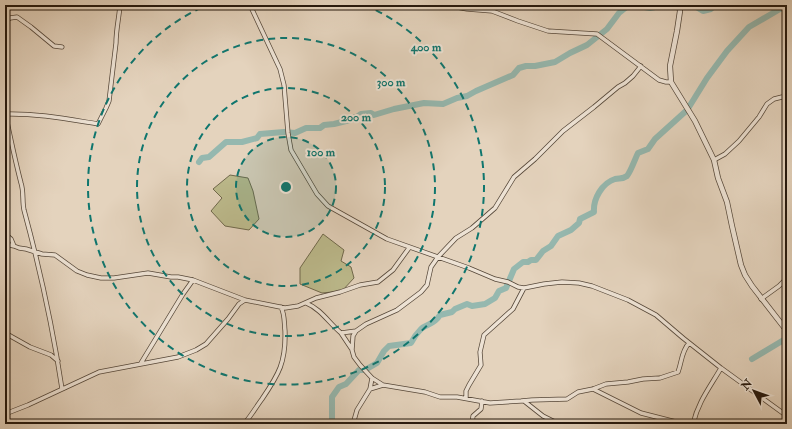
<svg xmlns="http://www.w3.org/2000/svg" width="792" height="429" font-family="'IM FELL Double Pica',serif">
<rect width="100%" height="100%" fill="#e4d3bd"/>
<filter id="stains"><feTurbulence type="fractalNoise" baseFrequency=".005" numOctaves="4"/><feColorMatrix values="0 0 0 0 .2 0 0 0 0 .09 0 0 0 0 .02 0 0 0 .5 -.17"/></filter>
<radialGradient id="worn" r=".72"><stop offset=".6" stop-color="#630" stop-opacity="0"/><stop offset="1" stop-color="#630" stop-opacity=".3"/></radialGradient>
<path fill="#bcba8c" stroke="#70694c" d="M230,175L248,178L253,191L259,219L249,230L225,226L211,211L222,198L213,189Z
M323,234L344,250L341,261L351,267L354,278L342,291L322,293L300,284V268Z"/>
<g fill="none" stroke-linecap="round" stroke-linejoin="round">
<path stroke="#95b8af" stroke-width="6" d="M634,5L650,8L665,5
M693,5L703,11L711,9L715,5
M730,5L740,7L745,5
M761,5L780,9L787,8
M683,6L687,5
M689,107L707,78L727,51L749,27L780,9
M199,162L202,158L209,157L226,142H242L257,138L260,134L284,132L295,133L306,128H320L324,125L334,124L354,119L361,114L371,113L374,115L394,109L424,103L443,104L457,98L467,96L476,91L513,75L519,68L526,66H535L555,62L570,53L587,45L607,29L619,13L629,5
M752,359L787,338
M328,424L332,420V397L339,387L346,384L359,370H365L377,363L384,351L389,346L411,343C413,339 418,332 421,329C426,324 434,325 440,315L452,312L455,309L467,304L472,306L485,304L495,298L499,291L506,288L514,269L523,262H528L531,260H536L543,251L551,246L558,236L571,230L579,223L580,219L594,212C593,199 602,183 615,179C620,178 623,179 627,176C631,171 635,159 638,153L648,149L655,139L686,111"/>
<g stroke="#554739" stroke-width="5">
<path id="minor" d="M250,5L280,69L284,85L288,133L291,150L317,194L328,206L387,239L469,268L495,279L508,282L518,287L524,288L544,284L562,282L579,283L592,286L628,300L656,315L683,338L721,368L787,416
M446,5L467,9L492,11L518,21L548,31L597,34L659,80L666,82H671
M5,22L10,18L17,17L31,27L54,46L62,47
M641,66L633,76L625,83L618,87L594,107L563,131L535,159L514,177L495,208L472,228L456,238L438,257L431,267L427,285L421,292L397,310L366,324L356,331L353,336L352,350L354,357L360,365L372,378L383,385L425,392L440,397H457L490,403L521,401L532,400L567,399L578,392L593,389L606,384L628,382L643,379L660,378L678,372C682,362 681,352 689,343
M5,112C10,136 15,160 21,183C24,192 22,201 24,210C40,269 53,329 62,389
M5,114C36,113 67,119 98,124L106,108L109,101L116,43C116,30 119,18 120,5
M714,160L725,154L739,141L759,117L767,104L774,99L782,97H787
M5,234L11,239L14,246L19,248L26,249L42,254L55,255L77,271L87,275L101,278H114L148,273L171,277H178L193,280L245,300
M5,244L14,246
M761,299L779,286L787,278
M306,303C321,309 329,323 341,333
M5,333L30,347L51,355L58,361
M351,348L341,333L356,331
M141,363L183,294L193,280
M370,389L383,385
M593,389L641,413L684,424
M466,398V391L469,385L481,365L480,352L484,335L513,309L524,288
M524,401L543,416L559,424
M5,414L28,405L99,372L178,357L196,350L206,344L228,319L239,304L245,300L285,308L298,306L316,298L340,292L360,285L378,282L393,270L409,248
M244,424C251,416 256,407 262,399C279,374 286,362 285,331C284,322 285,315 281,307
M353,424L357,410L370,389L372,378
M472,424L473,416L481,409L482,401
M693,424C698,402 710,387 721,368"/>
</g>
<g stroke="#554739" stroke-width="6">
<path id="tertiary" d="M679,5L680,11L677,31L670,66L671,82L695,121L714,160L718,178L727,202L732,226L741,265L745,275L752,286L787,331
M5,422L14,424"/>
</g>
<use href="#minor" stroke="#ede2d4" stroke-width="3.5"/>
<use href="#tertiary" stroke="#ede2d4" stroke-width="4.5"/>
</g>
<circle cx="286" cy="187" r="50" fill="#0f766e" fill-opacity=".12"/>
<g fill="none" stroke="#0f766e" stroke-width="2" stroke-dasharray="7 5">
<circle cx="286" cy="187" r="50"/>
<circle cx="286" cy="187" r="99"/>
<circle cx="286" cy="187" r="149"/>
<path d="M365 5A198 198 0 1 1 207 5"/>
</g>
<circle cx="286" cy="187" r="6" fill="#0f766e" stroke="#ede2d4" stroke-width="2"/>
<g font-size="12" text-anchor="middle" font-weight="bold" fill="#0f766e" stroke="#ede2d4" stroke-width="4" stroke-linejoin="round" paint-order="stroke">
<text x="426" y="51">400 m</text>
<text x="391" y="86">300 m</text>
<text x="356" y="121">200 m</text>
<text x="321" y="156">100 m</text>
</g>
<rect width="792" height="429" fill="none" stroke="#e4d3bd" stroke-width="20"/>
<rect x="6" y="6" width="780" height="417" fill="none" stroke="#25180d" stroke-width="2"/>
<rect x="10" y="10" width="772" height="409" fill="none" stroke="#25180d"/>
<g transform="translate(754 391) rotate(311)" stroke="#ede2d4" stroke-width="3" paint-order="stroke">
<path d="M0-3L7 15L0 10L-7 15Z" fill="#25180d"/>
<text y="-6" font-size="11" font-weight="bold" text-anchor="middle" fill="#25180d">N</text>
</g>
<rect width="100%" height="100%" filter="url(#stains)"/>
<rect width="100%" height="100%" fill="url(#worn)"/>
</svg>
